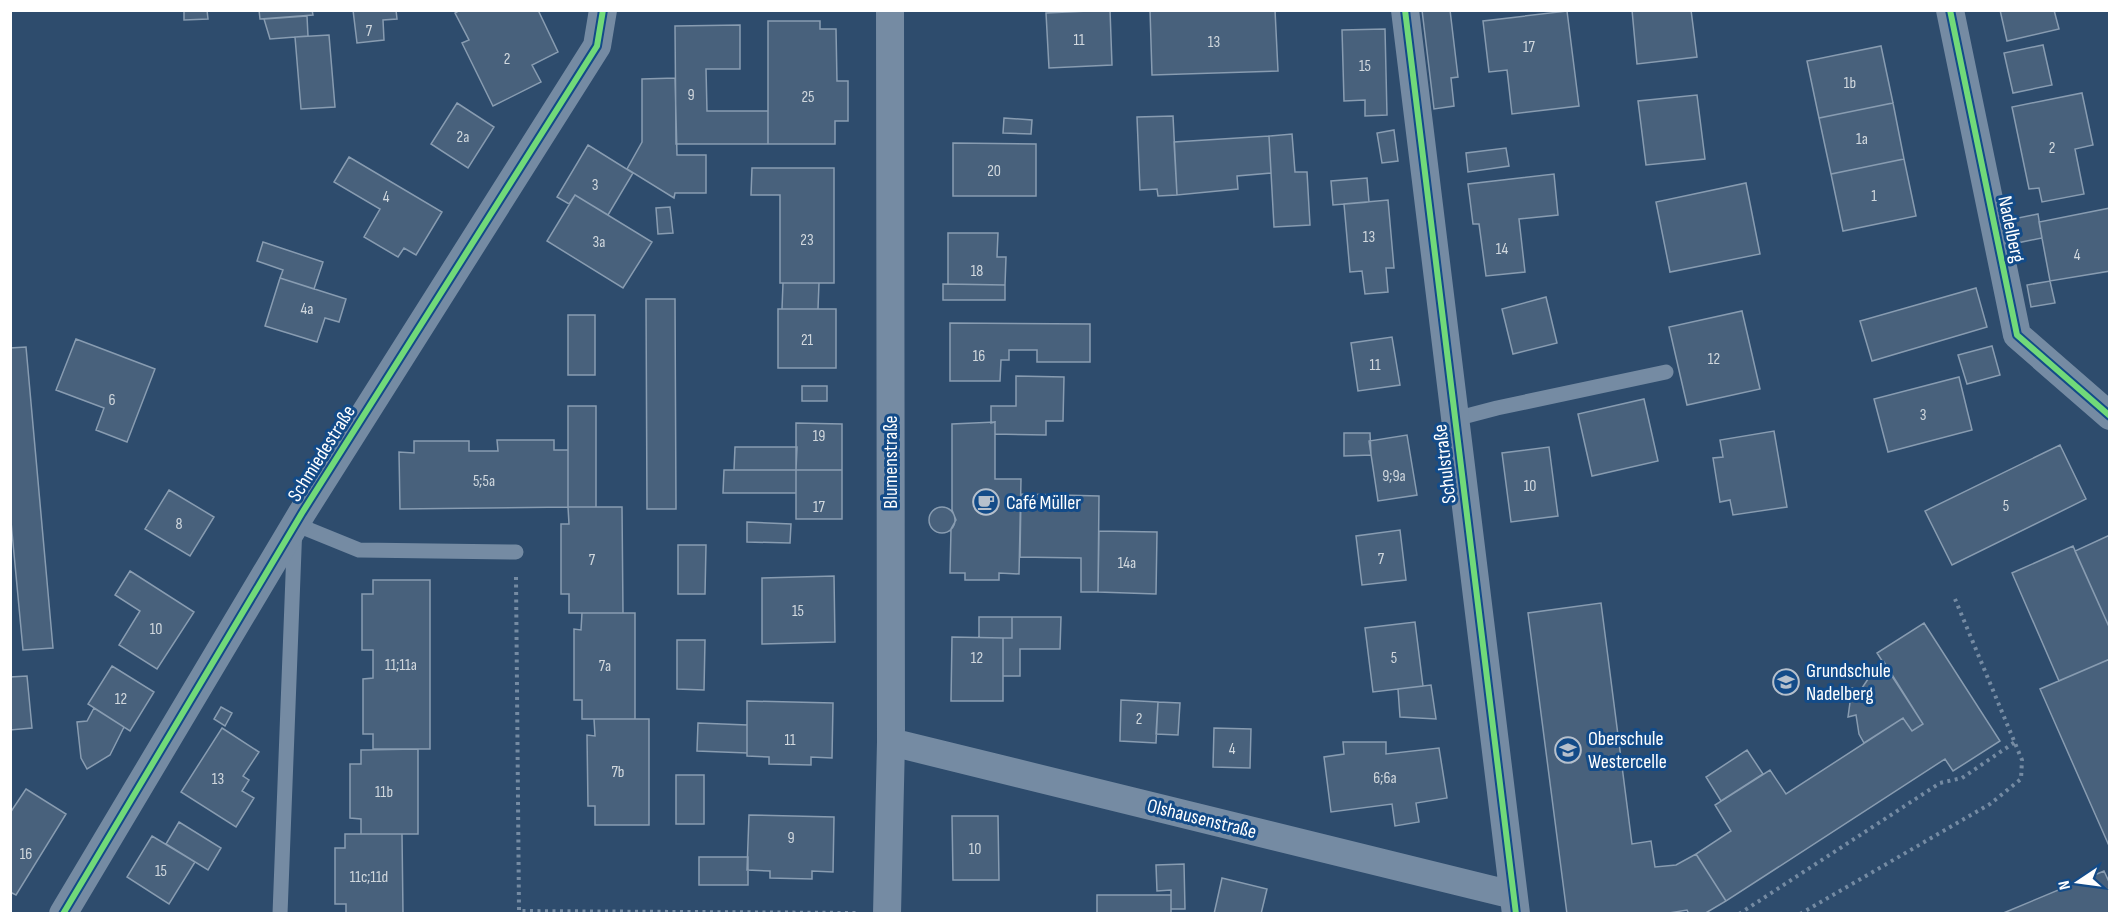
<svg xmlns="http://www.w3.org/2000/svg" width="2120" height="924" font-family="'Sofia Sans Condensed',sans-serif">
<rect width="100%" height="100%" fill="#2e4c6d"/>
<path fill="#48617c" stroke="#889cb1" stroke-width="1.5" d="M184,10H207L208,19L184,20Z
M259,10H312L313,15L260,19Z
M353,10H396L397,19L383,20L384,40L357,43Z
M460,10H538L558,52L532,65L541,82L493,106L462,43L469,40L455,13Z
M1110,10L1112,65L1049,68L1046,13Z
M1150,10H1275L1278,71L1152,75Z
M1422,10H1450L1458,77L1451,78L1454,106L1434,109Z
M1632,10H1691L1697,57L1637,64Z
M2000,10H2054L2059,29L2007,41Z
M1567,11L1579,106L1512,114L1507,70L1489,72L1483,21Z
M307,16L308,36L270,39L264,19Z
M768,21H820V29H836L837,81H848V121H835V144H768Z
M740,25V69H706L707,111H768V144H676L675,26Z
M1385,29L1387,115L1365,116V100L1344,101L1342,30Z
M329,35L335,107L301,109L295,37Z
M2043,45L2052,85L2013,93L2004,53Z
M1881,46L1893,103L1819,118L1807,61Z
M675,78L677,155H706V193H675L674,198L627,169L642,142V79Z
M2082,93L2093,145L2075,149L2084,194L2042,202L2039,188L2029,189L2012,107Z
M1697,95L1705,159L1646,165L1638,101Z
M457,103L494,127L468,168L431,144Z
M1893,103L1904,159L1831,174L1819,118Z
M1173,116L1177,195L1158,196L1157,189L1140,190L1137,117Z
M1004,118L1032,120L1031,134L1003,133Z
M1394,130L1398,161L1382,163L1377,133Z
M1292,134L1295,172H1307L1310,225L1274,227L1269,136Z
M1269,136L1271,173L1237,176L1238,189L1177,195L1174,142Z
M953,143L1036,144V196H953Z
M588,145L633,173L608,215L575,195L569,204L557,197Z
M1506,148L1509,166L1468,172L1466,153Z
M349,157L442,212L416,255L404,248L398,257L364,237L380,209L334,182Z
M1904,159L1916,216L1843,231L1831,174Z
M752,168H834V283H780V195H751Z
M1554,174L1558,215L1519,219L1525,272L1486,276L1479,224H1473L1468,184Z
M1367,178L1369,202L1333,205L1331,181Z
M1746,183L1760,254L1670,272L1656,202Z
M575,195L652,242L623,288L547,241Z
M1388,200L1394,268H1386L1388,292L1365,294L1362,271L1350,272L1344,204Z
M670,207L673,233L658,234L656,208Z
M2110,208V271L2050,281L2039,222Z
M2038,214L2042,238L2017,243L2013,219Z
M948,233H998L997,257H1006L1005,285L948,284Z
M263,242L323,262L314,289L280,278L283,270L257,261Z
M280,278L346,299L339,322L325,318L317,342L265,326Z
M2050,281L2055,303L2031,307L2027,285Z
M783,283H819L818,309H782Z
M943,284L1005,285V300H943Z
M1976,288L1987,327L1872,361L1860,321Z
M1546,297L1557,343L1513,354L1502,309Z
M646,299H675L676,509H647Z
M778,309H836V368H778Z
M1742,311L1760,389L1687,405L1669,327Z
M568,315H595V375H568Z
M950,323L1090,324V362H1037V350H1009V360H1001L1000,381H950Z
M1392,337L1400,385L1358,391L1351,343Z
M76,339L155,369L127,442L96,430L104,408L56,390Z
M1992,346L2000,375L1967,384L1958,355Z
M26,347L53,648L23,650L10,511V348Z
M1016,376L1064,377L1063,421H1046V435L995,434V422L991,423V406H1016Z
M1959,377L1972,430L1888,452L1874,399Z
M802,386H827V401H802Z
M1644,399L1658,461L1592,476L1578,414Z
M568,406H596V507H568Z
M995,422V479H1021L1019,574L999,573V580H965V573H950L951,529L956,520L952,510V424Z
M796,423L842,424V470H796Z
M1774,431L1787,507L1733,515L1730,500L1720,502L1713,458L1723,457L1720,440Z
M1344,433H1370L1371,455L1344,456Z
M1407,435L1417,495L1378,501L1369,441Z
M497,440H554V450H568V507L400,509L399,452L414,453V441H469V451H498Z
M2060,445L2086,499L1952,565L1925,511Z
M735,447H797L796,470H734Z
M1549,447L1558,516L1511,522L1502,453Z
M724,470H796V493H723Z
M796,470H842V519H796Z
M169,490L214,517L190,556L145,529Z
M1021,494L1099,496L1098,592H1081V558L1020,557Z
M929 520a13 13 0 1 1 26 0a13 13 0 1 1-26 0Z
M568,507H622L623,613H569V594H561V524H569Z
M747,522L791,524L790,543L747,542Z
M1400,530L1406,580L1362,585L1356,536Z
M1099,531L1157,532L1156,594L1098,592Z
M2110,535V629L2075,551Z
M678,545H706L705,594H678Z
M2073,546L2110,629V659L2059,681L2012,573Z
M130,571L194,612L157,669L119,645L140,611L115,595Z
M834,576L835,642L762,644V578Z
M373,580H430V749H373V734H363V679L373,678V650H362V594H373Z
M1601,603L1632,844L1651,841L1655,867L1676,865L1696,854L1726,901L1704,914H1689L1687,910L1663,914H1567L1528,613Z
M582,613H635V719H582V700H574V629L581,630Z
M979,617H1012V638H979Z
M1012,617H1061L1060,649H1020V676H1003V638H1012Z
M1415,622L1423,686L1373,692L1365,628Z
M1924,623L2000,741L1953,771L1945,759L1726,901L1696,854L1731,831L1715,805L1770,770L1786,794L1903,718L1912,731L1923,724L1877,653Z
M952,637L1003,638V701H951Z
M677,640H705L704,690L677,689Z
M2110,659V848L2040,689Z
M1884,662L1923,724L1912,731L1903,718L1864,743L1859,734L1856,715L1848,717L1852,688L1860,691L1874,670Z
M112,666L154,692L130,731L88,704Z
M27,676L32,728L10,730V677Z
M1431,685L1436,719L1400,717L1398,689Z
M1121,700L1158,702L1156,743L1120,741Z
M747,701L833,703L832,758L811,757V765L769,764V757L747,756Z
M1158,702L1180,703L1178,735L1156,734Z
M221,707L232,713L225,726L214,719Z
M94,708L124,727L110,755L87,769L81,758L77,722L87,721Z
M594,719H649V825H595V806H588L587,735L595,736Z
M698,723L747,725V753L697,751Z
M222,728L259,752L243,776L249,780L242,791L254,798L236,827L181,792Z
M1214,728L1251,729L1250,768L1213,767Z
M1343,742H1386V754L1439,748L1447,798L1416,803L1419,822L1395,826L1392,804L1331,812L1324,757L1344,754Z
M418,749V834H361V819L350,818V764H361V750Z
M1747,750L1763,774L1721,801L1706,777Z
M676,775H704V824H676Z
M26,789L66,814L16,895L10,892V813Z
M749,815L834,817L833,872L812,871V879L770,878V871L747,870Z
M952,816H998L999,880H953Z
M179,822L221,848L208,870L166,844Z
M345,834H402L403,914H346V904H335V848H345Z
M152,836L195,862L169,904L127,877Z
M699,857H748V885H699Z
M1184,864L1185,909H1171V890L1157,891L1156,865Z
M2104,871L2110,884V914H2001Z
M1222,878L1267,889L1261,914H1214Z
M1097,895H1171V914H1097Z"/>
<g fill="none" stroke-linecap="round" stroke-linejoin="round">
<path stroke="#758ba3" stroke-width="4" stroke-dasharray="3 4.5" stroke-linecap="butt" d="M516,577L519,911L856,913
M1676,912V914
M1739,914L1940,783L1962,778L2015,742
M1800,914L1990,804L2021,779L2022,760L1955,599"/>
<path stroke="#758ba3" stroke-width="15" d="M1455,419L1497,408L1666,372
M280,914L295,524L359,550L516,552"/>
<path stroke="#758ba3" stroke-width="28" d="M1405,10L1516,914
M1950,10L2017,335L2110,416
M891,742L1513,895
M63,914L302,513L597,46L603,10
M887,914L891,742L890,10"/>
<g stroke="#134b88" stroke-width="10">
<path id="cycleway" d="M1405,10L1516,914
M1950,10L2017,335L2110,416
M63,914L302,513L597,46L603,10"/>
</g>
<use href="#cycleway" stroke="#71d979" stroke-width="6"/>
</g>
<defs>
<g id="cafe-ring" transform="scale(1.35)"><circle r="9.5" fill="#134b88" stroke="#b6c0cc" stroke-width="1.5"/><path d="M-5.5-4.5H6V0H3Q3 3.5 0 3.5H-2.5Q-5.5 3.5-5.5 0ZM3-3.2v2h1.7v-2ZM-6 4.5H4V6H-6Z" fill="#b6c0cc"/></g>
<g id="school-ring" transform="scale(1.35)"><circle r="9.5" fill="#134b88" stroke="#b6c0cc" stroke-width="1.5"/><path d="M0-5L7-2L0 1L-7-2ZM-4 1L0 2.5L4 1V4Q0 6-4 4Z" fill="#b6c0cc"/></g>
</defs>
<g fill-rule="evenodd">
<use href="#cafe-ring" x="986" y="502"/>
<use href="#school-ring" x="1786" y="682"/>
<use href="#school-ring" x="1568" y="750"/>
</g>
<g text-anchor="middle" stroke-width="6" stroke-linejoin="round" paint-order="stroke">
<g font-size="16" fill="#d1d8de">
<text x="369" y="36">7</text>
<text x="1079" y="45">11</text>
<text x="1214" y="47">13</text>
<text x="1529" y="52">17</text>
<text x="507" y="64">2</text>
<text x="1365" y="71">15</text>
<text x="1850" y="88">1b</text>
<text x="691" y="100">9</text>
<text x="808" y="102">25</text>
<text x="463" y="142">2a</text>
<text x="1862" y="144">1a</text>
<text x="2052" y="153">2</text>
<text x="994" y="176">20</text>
<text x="595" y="190">3</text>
<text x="1874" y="201">1</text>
<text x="386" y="202">4</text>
<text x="1369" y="242">13</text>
<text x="807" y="245">23</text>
<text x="599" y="247">3a</text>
<text x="1502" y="254">14</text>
<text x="2077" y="260">4</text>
<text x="977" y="276">18</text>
<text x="307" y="314">4a</text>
<text x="807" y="345">21</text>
<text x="979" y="361">16</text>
<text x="1714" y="364">12</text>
<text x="1375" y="370">11</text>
<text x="112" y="405">6</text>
<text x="1923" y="420">3</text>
<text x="819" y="441">19</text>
<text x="1394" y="481">9;9a</text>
<text x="484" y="486">5;5a</text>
<text x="1530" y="491">10</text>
<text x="2006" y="511">5</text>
<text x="819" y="512">17</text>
<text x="179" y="529">8</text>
<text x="1381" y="564">7</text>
<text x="592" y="565">7</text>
<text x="1127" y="568">14a</text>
<text x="798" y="616">15</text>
<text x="156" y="634">10</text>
<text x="977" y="663">12</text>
<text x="1394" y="663">5</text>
<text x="401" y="670">11;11a</text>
<text x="605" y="671">7a</text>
<text x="121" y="704">12</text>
<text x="1139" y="724">2</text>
<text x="790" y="745">11</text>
<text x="1232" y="754">4</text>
<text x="618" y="777">7b</text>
<text x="1385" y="783">6;6a</text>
<text x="218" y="784">13</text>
<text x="384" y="797">11b</text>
<text x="791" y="843">9</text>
<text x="975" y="854">10</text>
<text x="26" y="859">16</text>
<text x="161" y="876">15</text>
<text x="369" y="882">11c;11d</text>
</g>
<g font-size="20" fill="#fff" stroke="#134b88">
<text transform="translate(2012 229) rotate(78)" y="7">Nadelberg</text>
<text transform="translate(321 453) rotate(-58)" y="7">Schmiedestraße</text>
<text transform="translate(890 462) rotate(-90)" y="7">Blumenstraße</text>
<text transform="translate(1444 464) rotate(-97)" y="7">Schulstraße</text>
<text transform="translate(1202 818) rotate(14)" y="7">Olshausenstraße</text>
</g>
<g font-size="20" fill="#fff" stroke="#134b88" text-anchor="start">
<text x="1006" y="509">Café Müller</text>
<text x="1806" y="677">Grundschule<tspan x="1806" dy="23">Nadelberg</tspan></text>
<text x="1588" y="745">Oberschule<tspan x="1588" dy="23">Westercelle</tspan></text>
</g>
</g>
<rect width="2120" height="924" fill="none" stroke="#ffffff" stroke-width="24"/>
<g transform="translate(2078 882) rotate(257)" stroke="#134b88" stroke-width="4.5" paint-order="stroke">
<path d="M0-4.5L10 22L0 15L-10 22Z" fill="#ffffff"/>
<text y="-9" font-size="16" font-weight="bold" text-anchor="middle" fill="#ffffff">N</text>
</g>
</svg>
